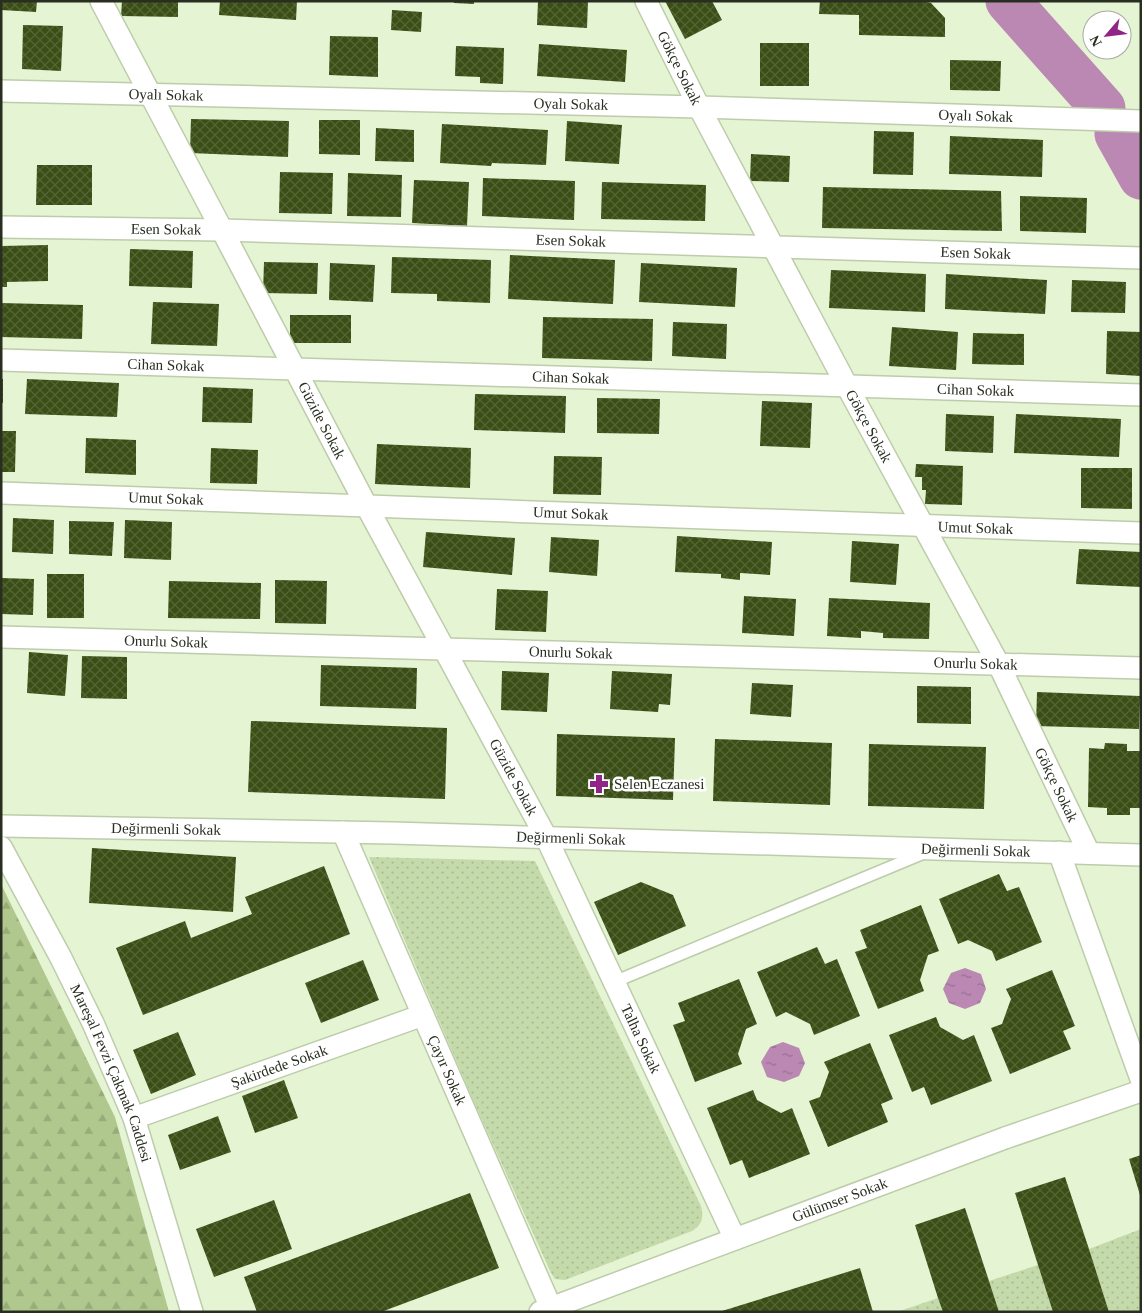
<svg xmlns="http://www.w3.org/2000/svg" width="1142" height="1313" font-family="Georgia,serif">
<defs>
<pattern id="green-dots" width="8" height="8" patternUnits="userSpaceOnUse" patternTransform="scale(1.25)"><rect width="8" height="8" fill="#c5daaa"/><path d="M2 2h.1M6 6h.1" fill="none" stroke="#a9bb92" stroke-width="1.8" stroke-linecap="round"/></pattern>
<pattern id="forest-firs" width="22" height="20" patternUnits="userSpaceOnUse" patternTransform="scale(1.25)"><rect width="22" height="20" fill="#b0c88d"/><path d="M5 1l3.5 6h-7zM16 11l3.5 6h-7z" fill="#97ac79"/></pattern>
<pattern id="water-ripples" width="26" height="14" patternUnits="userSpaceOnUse" patternTransform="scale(1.25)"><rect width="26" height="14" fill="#ba88b3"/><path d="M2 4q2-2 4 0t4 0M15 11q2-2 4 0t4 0" fill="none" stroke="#977091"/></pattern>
<pattern id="building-cross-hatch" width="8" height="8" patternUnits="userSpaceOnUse" patternTransform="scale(1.25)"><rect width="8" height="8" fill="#3a4e15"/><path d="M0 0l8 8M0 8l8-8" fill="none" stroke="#546536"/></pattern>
</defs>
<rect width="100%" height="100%" fill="#e5f4d2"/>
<path fill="url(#green-dots)" d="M369,857L535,861L701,1206C704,1219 702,1224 692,1231L565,1280L555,1279L551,1273L473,1100Z
M1141,1229V1312H1109L1089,1249Z
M1038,1265L1053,1312H999L989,1281Z
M938,1298L943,1312H897Z"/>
<path fill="url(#forest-firs)" d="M1,884L115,1117L169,1312H1Z"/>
<path fill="url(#water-ripples)" d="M965,968L981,974L986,989L980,1003L965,1009L949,1003L943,989L951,973Z
M783,1042L799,1048L805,1063L799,1076L784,1082L767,1077L761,1062L770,1047Z"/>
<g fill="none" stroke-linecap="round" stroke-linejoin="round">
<path stroke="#ba88b3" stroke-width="45" d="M1008,1L1103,108
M1117,134L1141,177"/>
</g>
<path fill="url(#building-cross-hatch)" d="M1,1H37L36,12L1,10Z
M122,1H178V17L121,16Z
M220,1H297L296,20L219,15Z
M454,1H474V4L454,3Z
M538,1H588L587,28L537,25Z
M665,1H712L722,20L685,39Z
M820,1H922L931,3L945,18V37L859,35V15L819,14Z
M392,10L422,12L421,32L391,30Z
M23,25L63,26L61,71L22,69Z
M330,36L378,37V77L329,75Z
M760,43H809V86H760Z
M539,44L627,50L625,82L537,76Z
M456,46L504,48L503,84L480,83V77L455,76Z
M950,60L1001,61L1000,91L950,90Z
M191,119L289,121L288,157L190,153Z
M319,120H360V155L319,154Z
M567,121L622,125L619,164L565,161Z
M442,124L548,130L546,165L492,163L491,166L440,163Z
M376,128L414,130V162L375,161Z
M874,131L914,132L913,175L873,174Z
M950,136L1043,140L1042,177L949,174Z
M751,154L790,156L789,182L750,181Z
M37,165H92V205H36Z
M280,172L333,173L332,214L279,213Z
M348,173L402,175L401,217L347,216Z
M483,178L575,181L574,220L482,216Z
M414,180L469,182L467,226L412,223Z
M602,182L706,185L705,221L601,219Z
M823,187L1001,191L1002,231L822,228Z
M1020,196L1087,198L1086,233L1020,231Z
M48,245V281L7,282V287H1V246Z
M130,249L193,251L192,288L129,286Z
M510,255L615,260L613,304L508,299Z
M392,257L491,260L490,303L437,301V294L391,293Z
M264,262L318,263L317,294L263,293Z
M330,263L375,265L373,302L329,300Z
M641,263L737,268L735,307L639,302Z
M831,270L926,274L925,312L829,308Z
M946,274L1047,280L1045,314L945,309Z
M1072,280L1126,282L1125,313L1071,312Z
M153,302L219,304L217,346L151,344Z
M1,303L83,305L82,339L1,337Z
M290,315H351V343H290Z
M543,317L653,319L652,361L542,358Z
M673,322L727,324L726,359L672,356Z
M892,327L958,332L956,370L889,366Z
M1107,331L1141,332V376L1106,374Z
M973,333L1024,334V365L972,364Z
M1,379H3V403H1Z
M27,379L119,383L117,417L25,414Z
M203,387L253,389L252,423L202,422Z
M475,394L566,396L565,433L474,430Z
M597,398L660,399L659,434L597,433Z
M762,401L812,403L810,448L760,446Z
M946,414L994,416L993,453L945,451Z
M1016,414L1121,419L1119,457L1014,453Z
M1,431H16L15,472H1Z
M86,438L136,440V475L85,473Z
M377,444L471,448L470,488L375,484Z
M211,448L258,450L257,484L210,483Z
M554,456L602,457L601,495L553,494Z
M916,464L963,466L962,505L925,504L926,490H922V477H915Z
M1081,468H1132V509L1081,508Z
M13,518L54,520L53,554L12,552Z
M125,520L172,522L171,560L124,558Z
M69,521L114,522L112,556L69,554Z
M426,532L515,538L512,575L423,567Z
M677,536L772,542L770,575L740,573V580L721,578V574L675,572Z
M551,537L599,540L597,576L549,572Z
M852,541L899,544L896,585L850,582Z
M1079,549L1141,552V587L1076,584Z
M47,574H84V618H47Z
M1,578L34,579L33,615L1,614Z
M275,580L327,581L326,624L275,623Z
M169,581L261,583L260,619L168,618Z
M497,589L548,591L546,632L495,630Z
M744,596L796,599L794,636L742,633Z
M829,598L930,603L929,639L883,638V633L861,631V638L827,636Z
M29,652L68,655L65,696L27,693Z
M82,656L127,657V699L81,698Z
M321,665L417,668L416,709L320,706Z
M502,671L549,673L547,712L501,710Z
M612,671L672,674L670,705L659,704L658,712L610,709Z
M752,683L793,685L791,717L750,714Z
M917,686L971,687V724L917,723Z
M1037,692L1140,696L1139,729L1036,726Z
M251,721L447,728L445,799L248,792Z
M557,734L675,738L673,800L556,796Z
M715,739L832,743L830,805L713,801Z
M1105,743L1127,744V751H1141V808H1130V815H1107V808L1088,807L1089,748L1104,749Z
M869,744L986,747L984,809L868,806Z
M92,848L236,857L233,912L89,903Z
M324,866L350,934L143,1015L116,948L185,921L191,938L252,914L245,897Z
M999,874L1007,891L1019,887L1042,942L996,961L992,951L968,940L958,944L939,899Z
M641,882L673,895L686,926L618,955L594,902Z
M921,905L939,951L928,955L920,980L924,991L878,1009L855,952L867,948L860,930Z
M817,947L825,964L837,959L860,1016L814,1035L810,1024L786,1012L776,1017L757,972Z
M363,960L379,1000L321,1023L305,983Z
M1052,970L1075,1026L1063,1031L1071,1049L1010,1074L991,1028L1002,1024L1011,999L1006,989Z
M739,979L757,1024L746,1029L738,1054L742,1064L695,1082L673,1025L685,1021L678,1003Z
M936,1017L940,1027L963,1040L974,1035L992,1081L931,1105L924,1087L912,1092L889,1035Z
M178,1032L196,1075L151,1094L133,1050Z
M870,1043L893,1099L881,1104L888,1122L828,1147L809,1101L820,1097L829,1072L824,1062Z
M284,1080L298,1118L255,1133L242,1096Z
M753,1090L757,1100L781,1113L792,1108L810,1154L749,1178L742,1160L730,1165L707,1108Z
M218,1116L231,1152L180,1170L168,1135Z
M1141,1155V1195H1140L1129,1159Z
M1065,1177L1089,1249L1109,1312H1053L1015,1193Z
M470,1193L499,1268L381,1312H257L244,1277Z
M274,1200L292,1249L214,1277L196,1229Z
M965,1208L989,1281L999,1312H943L938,1298L915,1225Z
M860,1268L873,1312H722V1311Z"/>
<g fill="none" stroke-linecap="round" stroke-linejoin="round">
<g stroke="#bdccaa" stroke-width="14">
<path id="lane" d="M614,982L924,853"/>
</g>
<g stroke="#bdccaa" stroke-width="24">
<g id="street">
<path id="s1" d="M101,1L222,230L366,505L546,837L735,1239"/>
<path id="s2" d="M646,1L699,107L847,386L999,665L1089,853"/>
<path id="s3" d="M1,91L699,107L1141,121"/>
<path id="s4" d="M1,227L222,230L1141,258"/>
<path id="s5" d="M1,360L1141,395"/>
<path id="s6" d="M1,493C381,505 761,522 1141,533"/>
<path id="s7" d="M1,637L1141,668"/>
<path id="s8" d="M1,826L393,833L1141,855"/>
<path id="s9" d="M343,832L551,1308"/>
<path id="s10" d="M1,847L61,958L93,1023L134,1118L192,1312"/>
<path d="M1059,852L1141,1079"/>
<path id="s11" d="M134,1118L423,1015"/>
<path id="s12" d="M540,1312L1005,1138L1141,1091"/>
</g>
</g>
<use href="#lane" stroke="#fff" stroke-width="11"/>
<use href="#street" stroke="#fff" stroke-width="21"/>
</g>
<defs>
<g id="pharmacy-bare" transform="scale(1.5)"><path d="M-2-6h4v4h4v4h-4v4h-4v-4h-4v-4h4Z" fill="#902487" stroke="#fff" stroke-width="2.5" paint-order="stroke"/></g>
</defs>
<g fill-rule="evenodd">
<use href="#pharmacy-bare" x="599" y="784"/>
</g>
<g text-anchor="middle" stroke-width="5" stroke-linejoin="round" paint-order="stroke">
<g font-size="15" fill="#282e20" stroke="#fff">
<text dy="5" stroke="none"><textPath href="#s2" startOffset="75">Gökçe Sokak</textPath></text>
<text dy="5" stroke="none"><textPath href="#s3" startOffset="165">Oyalı Sokak</textPath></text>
<text dy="5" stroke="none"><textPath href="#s3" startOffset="570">Oyalı Sokak</textPath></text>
<text dy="5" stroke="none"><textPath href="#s3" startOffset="975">Oyalı Sokak</textPath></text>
<text dy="5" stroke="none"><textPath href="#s4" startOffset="165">Esen Sokak</textPath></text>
<text dy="5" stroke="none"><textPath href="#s4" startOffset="570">Esen Sokak</textPath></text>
<text dy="5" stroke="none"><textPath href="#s4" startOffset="975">Esen Sokak</textPath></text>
<text dy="5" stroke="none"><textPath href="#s5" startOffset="165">Cihan Sokak</textPath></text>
<text dy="5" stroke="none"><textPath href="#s5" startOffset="570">Cihan Sokak</textPath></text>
<text dy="5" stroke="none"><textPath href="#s5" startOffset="975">Cihan Sokak</textPath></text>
<text dy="5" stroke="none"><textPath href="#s1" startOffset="474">Güzide Sokak</textPath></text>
<text dy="5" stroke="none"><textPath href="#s2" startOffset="480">Gökçe Sokak</textPath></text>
<text dy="5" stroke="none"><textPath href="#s6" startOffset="165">Umut Sokak</textPath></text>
<text dy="5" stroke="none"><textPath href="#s6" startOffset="570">Umut Sokak</textPath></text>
<text dy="5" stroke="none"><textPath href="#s6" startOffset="975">Umut Sokak</textPath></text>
<text dy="5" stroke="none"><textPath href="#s7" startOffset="165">Onurlu Sokak</textPath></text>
<text dy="5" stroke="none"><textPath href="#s7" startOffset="570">Onurlu Sokak</textPath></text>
<text dy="5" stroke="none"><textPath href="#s7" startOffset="975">Onurlu Sokak</textPath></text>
<text dy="5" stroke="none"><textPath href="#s1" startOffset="879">Güzide Sokak</textPath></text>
<text dy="5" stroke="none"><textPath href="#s2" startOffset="885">Gökçe Sokak</textPath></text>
<text dy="5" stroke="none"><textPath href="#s8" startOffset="165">Değirmenli Sokak</textPath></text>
<text dy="5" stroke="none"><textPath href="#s8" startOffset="570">Değirmenli Sokak</textPath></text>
<text dy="5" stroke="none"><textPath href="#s8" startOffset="975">Değirmenli Sokak</textPath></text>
<text dy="5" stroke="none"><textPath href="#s1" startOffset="1170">Talha Sokak</textPath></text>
<text dy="5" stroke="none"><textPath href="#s11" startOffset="154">Şakirdede Sokak</textPath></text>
<text dy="5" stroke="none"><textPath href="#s9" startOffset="260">Çayır Sokak</textPath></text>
<text dy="5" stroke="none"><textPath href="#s10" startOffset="252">Mareşal Fevzi Çakmak Caddesi</textPath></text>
<text dy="5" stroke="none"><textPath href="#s12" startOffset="320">Gülümser Sokak</textPath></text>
</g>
<g font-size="15" fill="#282e20" stroke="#fff" text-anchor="start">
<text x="614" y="789">Selen Eczanesi</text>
</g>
</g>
<rect width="1142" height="1313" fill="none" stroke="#282e20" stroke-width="5"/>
<g transform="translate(1107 35) rotate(242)"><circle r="24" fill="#ffffff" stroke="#a9aba6"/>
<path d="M0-4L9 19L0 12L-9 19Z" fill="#902487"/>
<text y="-8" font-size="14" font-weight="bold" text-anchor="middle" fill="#282e20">N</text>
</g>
</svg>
